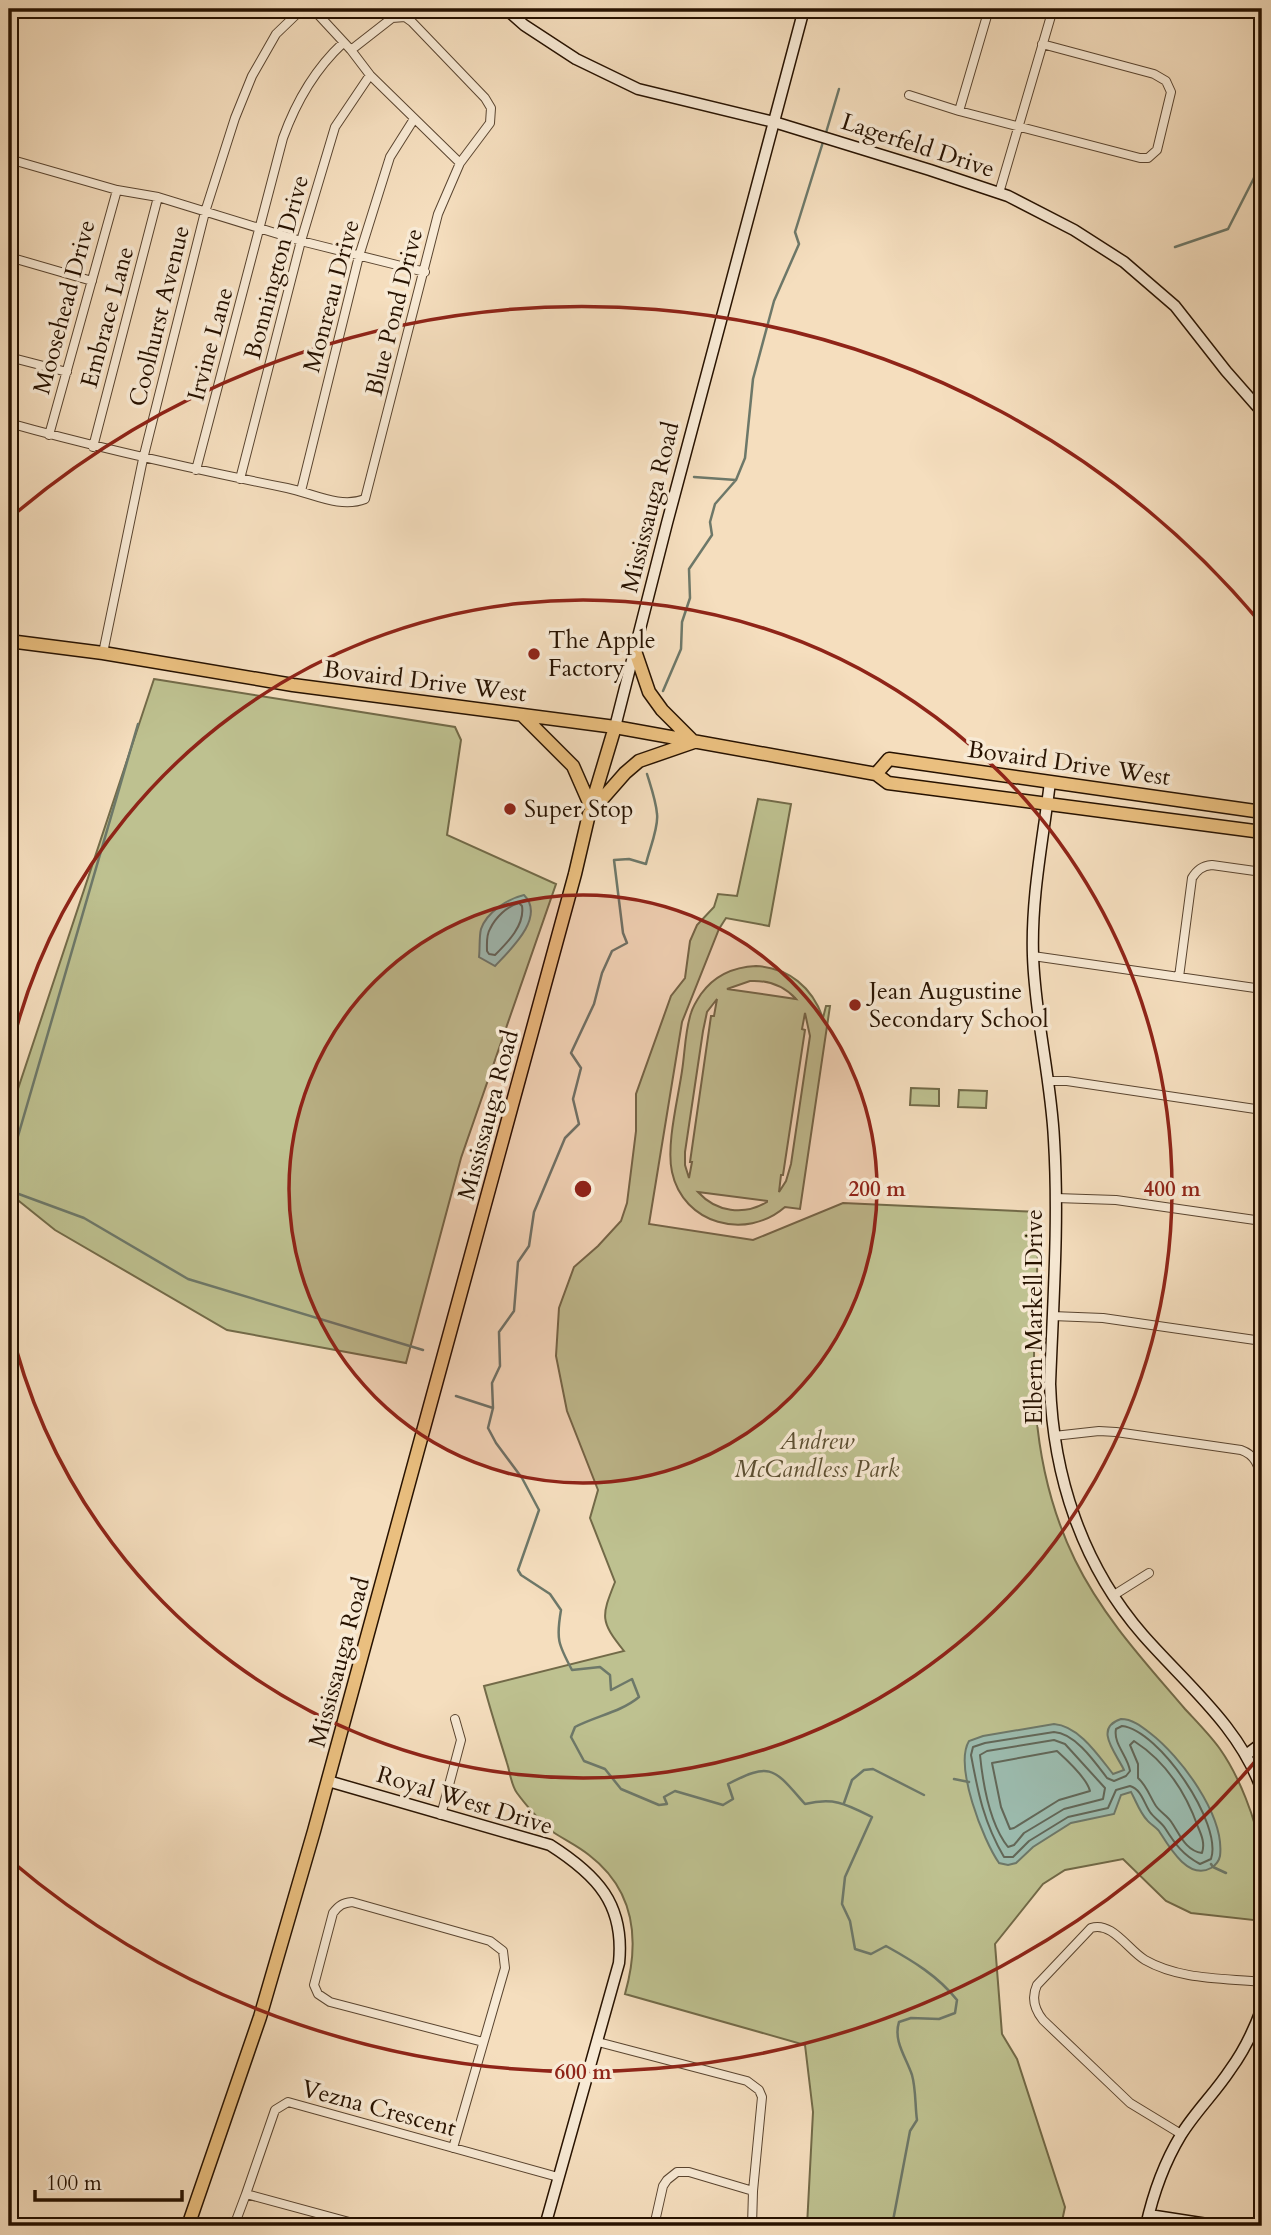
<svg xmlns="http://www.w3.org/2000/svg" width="1271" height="2235" font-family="Cardo,serif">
<rect width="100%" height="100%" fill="#f5debe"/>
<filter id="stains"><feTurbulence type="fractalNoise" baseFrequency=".00286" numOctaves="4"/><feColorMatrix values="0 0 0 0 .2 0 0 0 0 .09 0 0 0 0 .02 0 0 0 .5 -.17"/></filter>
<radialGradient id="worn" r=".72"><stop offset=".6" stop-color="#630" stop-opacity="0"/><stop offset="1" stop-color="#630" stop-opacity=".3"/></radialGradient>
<path fill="#bec190" stroke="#726a48" stroke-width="2" fill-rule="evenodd" d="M154,679L455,727L461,740L447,835L556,884L461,1158L406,1363L227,1330L55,1230L9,1193V1116Z
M758,799L791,804L769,926L726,918L719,929L682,1022L649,1224L753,1240L843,1203L1040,1212C1035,1335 1019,1445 1075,1560C1103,1617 1145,1662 1185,1709C1197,1722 1210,1735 1220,1749C1239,1776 1256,1819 1261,1852C1265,1874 1262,1898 1262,1921L1191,1913L1166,1901L1123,1859L1065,1870L1043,1884L995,1944L1002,2034L1017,2059L1065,2207L1061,2226H807L813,2112L805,2045L625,1994C640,1941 636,1891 589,1855C578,1846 565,1840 553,1832C543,1825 525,1804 517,1793C511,1785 510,1772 507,1763C499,1737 491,1712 484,1686L624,1651C600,1621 601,1617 615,1582L590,1518L598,1490L567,1411L556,1356L559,1308L574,1267L598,1246L621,1221L627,1203L636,1131V1094L671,996L685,978L690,941L697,925L714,907L718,894L737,896Z
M756,966C789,968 812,987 823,1018L826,1006H830L800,1209L785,1207C746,1241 683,1224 672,1172C666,1145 678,1099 682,1071C685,1052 685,1031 691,1013C693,1006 697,1000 701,994C714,976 734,967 756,966ZM750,981C768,980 784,986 796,999L727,989ZM717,999L714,1016H711L690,1162H692L689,1178L685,1165V1152L703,1031L707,1012ZM805,1013L810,1036L791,1164L786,1181L779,1192L781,1175H783L805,1030L802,1029ZM698,1192L767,1201V1202C744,1216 716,1212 698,1192Z
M911,1088L939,1089V1106L910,1105Z
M959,1090L987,1091L986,1108L958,1107Z"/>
<path fill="#9cbcaf" stroke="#6d7869" stroke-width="2" d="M524,895C546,917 510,950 495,966L479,957C480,949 479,937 481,929C487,912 507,899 524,895Z
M1121,1719C1132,1719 1141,1726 1150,1733C1180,1756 1225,1815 1220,1856C1219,1861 1216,1865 1211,1868C1188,1881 1168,1845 1159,1831C1156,1827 1150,1824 1147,1820C1140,1813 1136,1801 1131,1792L1121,1795L1114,1814L1071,1823L1033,1847L1016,1863L1008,1865L999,1863C983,1840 954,1766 969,1741L983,1736L1054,1724C1079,1726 1098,1755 1113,1774L1124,1770C1116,1753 1093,1728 1121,1719Z"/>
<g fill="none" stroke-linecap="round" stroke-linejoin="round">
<path stroke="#626758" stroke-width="2" d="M519,903L522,906C525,925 508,942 495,955L489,954L487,951C487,944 486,935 490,929C495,918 507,906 519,903Z
M1122,1726C1159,1730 1223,1824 1211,1859L1200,1864C1183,1855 1175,1844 1165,1828C1161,1822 1154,1818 1150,1812C1144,1803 1141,1789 1130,1786L1116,1790L1108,1808L1068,1817L1029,1841L1013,1857H1004C984,1823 978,1793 971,1755L973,1747L985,1743L1054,1732C1075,1733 1095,1762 1107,1778L1114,1781L1126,1776L1130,1771C1128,1756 1113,1744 1116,1729Z
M1054,1740L1065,1744L1105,1788L1103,1799L1064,1809L1024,1833L1014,1845L1008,1847C989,1823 983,1785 980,1755L987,1751Z
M1134,1741C1165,1761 1186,1793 1198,1827C1202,1836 1205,1844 1202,1853C1186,1851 1180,1835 1172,1823C1168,1816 1161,1813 1156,1806C1150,1797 1147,1786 1138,1778V1764L1130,1745Z
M1057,1751C1067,1760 1087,1779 1090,1791L1059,1800L1014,1828L1010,1829L1001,1807L992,1763Z"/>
<path stroke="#6d7869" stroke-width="2.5" d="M825,136L839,89
M1175,247L1228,229L1254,178L1262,141
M694,477L736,480
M663,691L681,649L682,622L690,598L689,569L712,535L710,522L715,504L736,480L745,458L753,379L774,301L799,244L795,232L823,142
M647,774C651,787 656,801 657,814C659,827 649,850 646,864L629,859L614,860L623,933L627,943L612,951L602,973L594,1004L571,1053L581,1068L573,1099L579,1124L565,1138L534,1212L529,1246L518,1262L514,1311L499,1332L500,1366L492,1383L493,1408L488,1428L496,1443L522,1478L539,1510L518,1570L521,1575L550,1594L561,1610C556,1639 558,1644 572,1670L600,1667L610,1675L611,1690L632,1679L639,1697C621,1712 596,1716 575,1727L571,1737L584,1761L605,1769L621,1789L659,1805L667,1804L664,1797L675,1791L723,1805L733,1799L728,1784C772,1761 774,1769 805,1804C834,1797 846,1804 872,1817L845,1877L842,1904L850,1921L855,1949L871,1954L886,1946C913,1961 938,1976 957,2000L955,2013L939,2019L911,2018L899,2022C893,2041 906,2057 912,2075C916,2089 915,2106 917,2120L910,2131L892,2226
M9,1167L138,724
M9,1188L16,1193L84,1218L188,1279L423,1350
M456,1396L493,1408
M954,1779L969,1782
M844,1803L852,1780L864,1770L873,1769L924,1795
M1211,1864L1213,1867L1226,1873"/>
<g stroke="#5a4530" stroke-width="10">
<path id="street" d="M313,9L351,50L370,75L460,163
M909,95L959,111L1140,158H1148L1157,150L1171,92L1166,81L1154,74L1042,44
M959,111L989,9
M9,159L117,190L158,197L301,241L425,272
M999,193L1053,9
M9,257L92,281
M9,357L67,372
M9,423C101,449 193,469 287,488C312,493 340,509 365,499L438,214L460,163L490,123L491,108L485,98L412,22L405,17L392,18L351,50
M49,435L117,190
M93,447L158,197
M196,470L283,138C296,102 315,69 343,43
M240,479L301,241L335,127L370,75
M301,491L359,256L390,157L414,119
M9,594L13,611L9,638
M103,653L143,459L205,212L235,118L252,76L276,34L302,9
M1033,956L1262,989
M1179,977L1192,878C1197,870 1202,866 1212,865L1262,872
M1049,1081H1067L1262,1110
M1056,1198L1116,1200L1262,1221
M1052,1316L1103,1318L1262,1341
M1054,1436L1099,1431L1116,1432L1241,1450C1255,1455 1258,1464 1262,1479
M1114,1595L1149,1573
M441,1815L461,1740L455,1719
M598,2042L747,2081L759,2090L762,2097L753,2191L752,2226
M1181,2134L1130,2103L1043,2020C1035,2010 1031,1998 1037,1985L1091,1928C1112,1921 1128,1950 1145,1960C1180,1980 1223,1978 1262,1982
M453,2148L505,1968L503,1951L490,1941L352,1902C343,1903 339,1905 333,1913L314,1985L318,1994L330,2002L483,2042
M234,2226L246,2194
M364,2226L246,2194L275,2110L288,2102L558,2177
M654,2226L663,2186L667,2180L677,2172H689L753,2191"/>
</g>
<g stroke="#271200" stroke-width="13">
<path id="secondary" d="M506,9L524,25L576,59L638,89L774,122L930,170L1008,196L1074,230L1124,262L1175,306L1226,371L1262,412
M615,727L667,523L804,9
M1050,782C1043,840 1031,897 1033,956C1035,1018 1051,1078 1054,1140C1059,1221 1053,1303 1050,1384C1053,1476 1082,1565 1143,1635C1186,1684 1241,1728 1262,1791
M1246,1755L1262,1743
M328,1781L550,1845C597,1875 625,1904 619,1963L545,2226
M1149,2215L1220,2226
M1146,2226C1153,2194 1164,2163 1181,2135C1195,2112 1215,2093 1230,2070C1244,2051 1254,2030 1262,2008"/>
</g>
<g stroke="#271200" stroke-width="15">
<path id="primary" d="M9,641L103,653L293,685L615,727L876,774L888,783L1262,832
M635,651L649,692L662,710L694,742
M522,715L573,766L591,807
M876,774L889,759L1262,812
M591,807L615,727
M188,2226L260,2017L314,1831L575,874L589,814L625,773L639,761L694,742"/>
</g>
<use href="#street" stroke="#f8ead5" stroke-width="8"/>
<use href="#secondary" stroke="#f8ead5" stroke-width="10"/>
<use href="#primary" stroke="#eabf7f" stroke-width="12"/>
</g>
<circle cx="583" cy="1189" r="294" fill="#8f2418" fill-opacity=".12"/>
<g fill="none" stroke="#8f2418" stroke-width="3.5">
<circle cx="583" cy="1189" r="294"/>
<path d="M9 1057A589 589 0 1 1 9 1321"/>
<path d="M1259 1757A883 883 0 0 1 10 1860M10 518A883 883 0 0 1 1259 621"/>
</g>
<g fill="#8f2418" stroke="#f8ead5" stroke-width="2.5">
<circle cx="534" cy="654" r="7"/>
<circle cx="510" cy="809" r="7"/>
<circle cx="855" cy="1005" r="7"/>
</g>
<g text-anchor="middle" stroke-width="7" stroke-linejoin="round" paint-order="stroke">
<g font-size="24" fill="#271200" stroke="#f8ead5">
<text transform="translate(918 145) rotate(18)" y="8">Lagerfeld Drive</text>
<text transform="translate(276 267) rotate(-75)" y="8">Bonnington Drive</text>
<text transform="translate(331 296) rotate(-75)" y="8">Monreau Drive</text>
<text transform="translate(64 307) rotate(-75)" y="8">Moosehead Drive</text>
<text transform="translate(394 312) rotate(-76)" y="8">Blue Pond Drive</text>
<text transform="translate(159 316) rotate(-76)" y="8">Coolhurst Avenue</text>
<text transform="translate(107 317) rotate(-75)" y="8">Embrace Lane</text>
<text transform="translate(210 344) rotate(-75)" y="8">Irvine Lane</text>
<text transform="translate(650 507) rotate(-76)" y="8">Mississauga Road</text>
<text transform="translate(425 681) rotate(7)" y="8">Bovaird Drive West</text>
<text transform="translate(1069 763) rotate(8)" y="8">Bovaird Drive West</text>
<text transform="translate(488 1115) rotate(-75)" y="8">Mississauga Road</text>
<text transform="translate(1034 1317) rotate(-90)" y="8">Elbern Markell Drive</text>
<text transform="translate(339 1662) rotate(-75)" y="8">Mississauga Road</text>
<text transform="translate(465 1800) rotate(17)" y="8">Royal West Drive</text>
<text transform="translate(379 2108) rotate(15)" y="8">Vezna Crescent</text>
</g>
<g font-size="24" fill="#271200" stroke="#f8ead5" text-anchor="start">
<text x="548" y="648">The Apple<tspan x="548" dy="28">Factory</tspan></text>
<text x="524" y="817">Super Stop</text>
<text x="869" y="999">Jean Augustine<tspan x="869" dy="28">Secondary School</tspan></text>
</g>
<g font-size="24" font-style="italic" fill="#5c4f32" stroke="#f8ead5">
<text x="817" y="1449">Andrew<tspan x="817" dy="28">McCandless Park</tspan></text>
</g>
</g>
<circle cx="583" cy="1189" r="10" fill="#8f2418" stroke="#f8ead5" stroke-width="3.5"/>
<g font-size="21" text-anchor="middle" font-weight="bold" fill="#8f2418" stroke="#f8ead5" stroke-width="7" stroke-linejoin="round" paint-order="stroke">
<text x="877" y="1196">200 m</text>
<text x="1172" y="1196">400 m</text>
<text x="583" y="2079">600 m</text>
</g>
<rect width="1271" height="2235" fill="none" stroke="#f5debe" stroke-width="35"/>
<rect x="10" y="10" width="1250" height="2214" fill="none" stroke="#271200" stroke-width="3.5"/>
<rect x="18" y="18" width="1236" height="2200" fill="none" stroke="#271200" stroke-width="2"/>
<path d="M35 2190v10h147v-10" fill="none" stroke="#271200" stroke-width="3.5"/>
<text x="46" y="2190" font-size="21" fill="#271200" stroke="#f8ead5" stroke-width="5" paint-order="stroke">100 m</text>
<rect width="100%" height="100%" filter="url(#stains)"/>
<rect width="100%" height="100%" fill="url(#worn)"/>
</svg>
